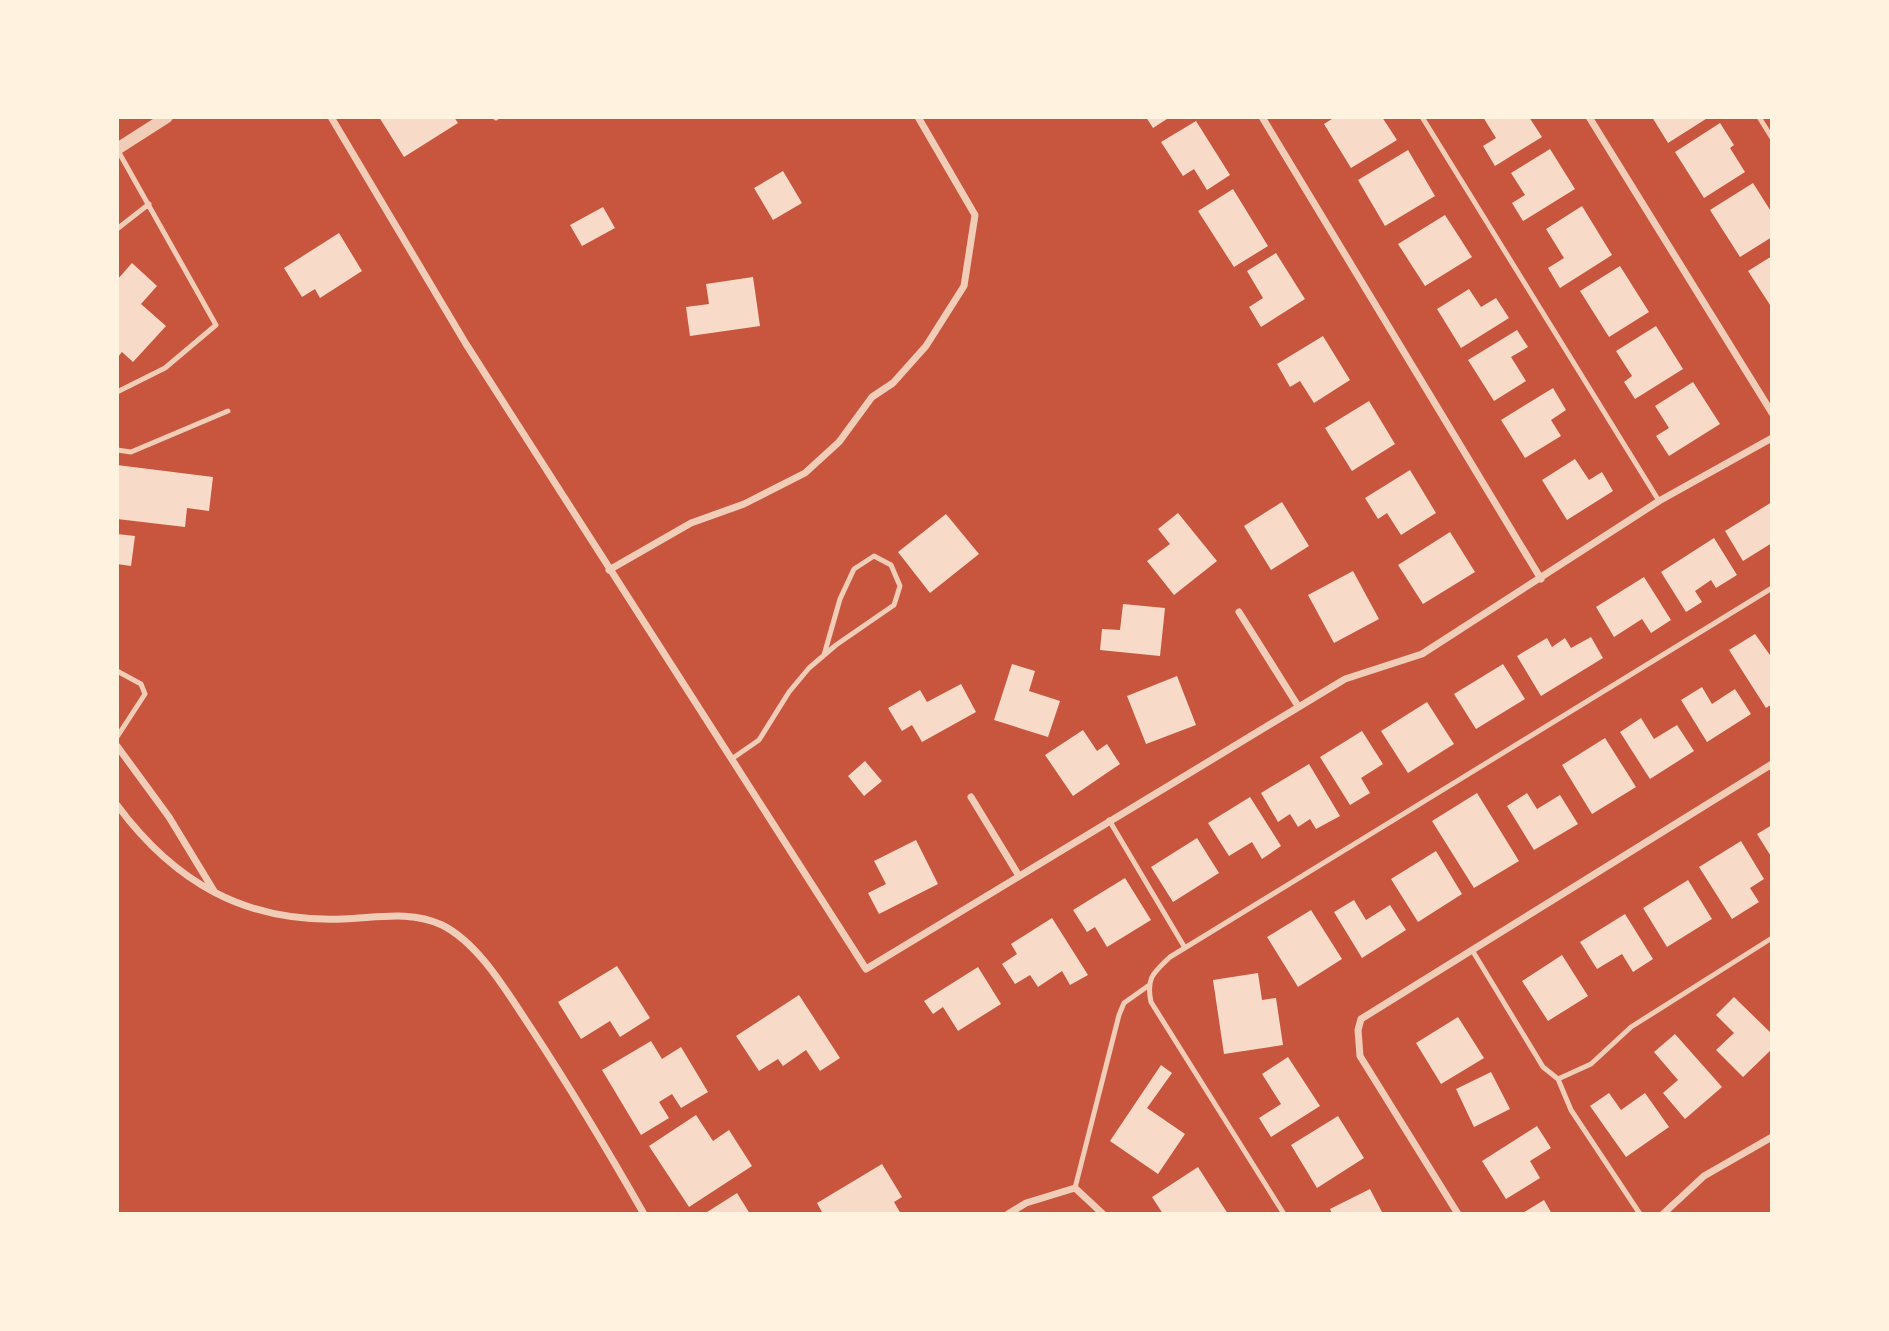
<svg xmlns="http://www.w3.org/2000/svg" width="1889" height="1331" font-family="Manrope,sans-serif">
<rect width="100%" height="100%" fill="#c8553d"/>
<path fill="#f7dbc8" d="M379,117H454L458,123L404,157Z
M1146,117H1170L1153,128Z
M1335,117H1382L1397,140L1351,168L1324,124Z
M1483,117H1529L1542,137L1495,166L1483,146L1496,138Z
M1652,117H1709L1668,143Z
M1196,121L1230,175L1207,190L1194,169L1183,176L1161,142Z
M1720,123L1734,145L1730,148L1745,172L1704,198L1675,152Z
M1550,149L1575,189L1523,221L1512,203L1525,195L1511,173Z
M1408,150L1435,196L1385,226L1358,180Z
M783,171L802,203L773,220L754,188Z
M1753,183L1772,213V237L1740,257L1710,210Z
M1233,189L1268,246L1234,267L1198,211Z
M1582,206L1612,255L1560,288L1548,268L1564,258L1546,229Z
M603,207L615,228L582,246L570,225Z
M1445,215L1472,257L1425,286L1398,244Z
M339,233L362,271L320,298L315,289L302,297L284,268Z
M1276,253L1305,299L1261,327L1249,307L1263,298L1247,271Z
M1772,256V308L1748,271Z
M132,263L157,286L141,304L166,326L133,362L122,352L117,358V280Z
M1620,266L1649,312L1609,337L1580,291Z
M753,277L760,326L690,336L686,307L709,304L706,284Z
M1469,289L1481,307L1496,298L1509,318L1461,348L1437,309Z
M1656,326L1683,369L1635,399L1624,382L1632,376L1616,351Z
M1517,330L1528,347L1511,357L1526,381L1494,401L1468,360Z
M1323,336L1350,380L1314,403L1300,381L1290,387L1277,364Z
M1693,382L1720,424L1669,456L1656,436L1669,428L1655,406Z
M1553,388L1566,410L1551,420L1561,436L1525,458L1501,420Z
M1369,401L1395,444L1352,471L1325,428Z
M1575,459L1589,480L1602,472L1613,491L1567,520L1542,480Z
M117,465L213,477L209,511L187,508L185,527L117,519Z
M1410,470L1436,513L1401,535L1387,513L1378,519L1365,498Z
M1282,502L1309,546L1271,570L1244,526Z
M1772,502V543L1743,561L1725,531Z
M1178,513L1217,561L1174,595L1147,561L1170,544L1158,529Z
M946,514L979,554L930,593L898,552Z
M1450,532L1475,572L1423,604L1398,565Z
M117,534L135,536L131,566L117,564Z
M1714,538L1737,575L1716,588L1711,580L1695,591L1702,602L1686,612L1661,572Z
M1353,571L1379,619L1334,643L1308,595Z
M1644,577L1671,620L1651,633L1642,619L1614,637L1596,607Z
M1123,604L1165,608L1160,656L1100,650L1102,629L1120,630Z
M1755,634L1772,658V704L1766,708L1729,650Z
M1591,637L1603,658L1541,696L1517,656L1547,638L1552,647L1565,638L1571,648Z
M1012,664L1035,671L1029,691L1060,701L1048,737L994,720Z
M1503,664L1525,699L1476,729L1454,694Z
M1177,676L1196,725L1146,744L1127,696Z
M961,684L976,712L922,742L912,725L902,731L888,708L920,690L927,702Z
M1702,687L1712,704L1735,689L1751,714L1707,742L1681,700Z
M1427,702L1454,744L1408,773L1381,731Z
M1641,718L1654,739L1677,725L1694,751L1650,779L1620,732Z
M1083,730L1097,751L1107,744L1120,764L1073,796L1045,755Z
M1362,731L1383,764L1361,778L1370,793L1350,805L1320,757Z
M1605,738L1636,787L1592,814L1562,765Z
M865,761L882,781L864,796L848,776Z
M1309,764L1340,816L1316,829L1310,819L1298,827L1290,814L1278,822L1261,793Z
M1477,793L1519,861L1474,888L1432,821Z
M1527,793L1537,809L1560,795L1578,824L1534,850L1507,806Z
M1250,797L1281,846L1262,859L1252,842L1229,856L1208,823Z
M1772,825V858L1757,834Z
M1197,838L1219,873L1173,902L1151,867Z
M916,840L938,884L879,914L868,893L886,884L874,861Z
M1741,841L1764,879L1750,888L1759,902L1732,919L1699,867Z
M1436,851L1462,894L1418,922L1391,879Z
M1125,878L1151,920L1107,947L1095,927L1087,932L1073,910Z
M1688,880L1712,919L1667,947L1643,908Z
M1354,900L1366,920L1390,905L1406,930L1362,958L1334,912Z
M1311,910L1342,959L1298,987L1267,937Z
M1625,914L1653,959L1633,972L1622,954L1597,969L1580,942Z
M1052,918L1088,975L1070,985L1062,971L1038,987L1030,975L1015,984L1002,964L1017,954L1011,944Z
M1562,955L1588,996L1548,1021L1522,981Z
M617,966L650,1018L620,1037L610,1021L581,1039L558,1002Z
M978,967L1001,1004L958,1031L943,1007L933,1014L924,1001Z
M1258,973L1262,1000L1276,998L1283,1045L1224,1054L1213,980Z
M799,995L840,1058L820,1071L806,1050L783,1066L778,1059L759,1071L736,1036Z
M1734,997L1772,1034V1049L1743,1077L1716,1050L1734,1033L1716,1015Z
M1458,1017L1484,1058L1441,1084L1416,1043Z
M1675,1034L1722,1087L1685,1119L1663,1093L1678,1080L1654,1052Z
M651,1041L662,1059L681,1047L708,1092L681,1108L672,1094L659,1102L669,1118L641,1135L602,1070Z
M1288,1057L1320,1106L1271,1137L1259,1118L1281,1104L1262,1074Z
M1161,1065L1172,1073L1147,1108L1185,1134L1158,1174L1110,1141Z
M1491,1072L1510,1109L1474,1127L1456,1089Z
M1609,1093L1621,1110L1645,1093L1669,1127L1626,1157L1590,1106Z
M696,1115L713,1141L729,1130L752,1166L689,1207L649,1146Z
M1338,1116L1364,1158L1317,1188L1291,1145Z
M1537,1126L1551,1148L1530,1161L1540,1178L1506,1199L1482,1161Z
M882,1164L902,1197L894,1202L901,1214H823L817,1203Z
M1198,1167L1228,1214H1163L1152,1197Z
M1370,1189L1383,1214H1332L1330,1209Z
M737,1193L750,1214H704Z
M1544,1200L1552,1214H1521Z"/>
<g fill="none" stroke-linecap="round" stroke-linejoin="round">
<path stroke="#f1ccb7" stroke-width="5" d="M496,117V118
M1422,117L1659,501
M1759,117L1772,138
M117,229L149,204
M117,392L165,368L216,325L117,149
M117,450L131,452L228,411
M117,671L141,684L145,694L117,737
M733,758L759,740L789,692L809,668L836,645L894,605L900,586L891,565L874,556L854,569L840,599L824,655
M1109,820L1185,948
M1472,950L1543,1067L1558,1079L1591,1064L1631,1027L1772,938
M1558,1079L1571,1110L1640,1214
M1075,1188L1119,1015L1124,1003L1148,986
M1284,1214L1151,1002C1146,978 1153,973 1170,957L1772,588"/>
<path stroke="#f1ccb7" stroke-width="7" d="M331,117L466,344L866,969L1345,679L1422,654L1659,501L1772,438
M1262,117L1541,579
M1589,117L1772,413
M609,570L691,523L744,504L805,473L839,442L872,397L893,383L926,346L964,286L975,215L918,117
M1239,612L1298,706
M117,746L169,817L214,891
M971,797L1019,876
M117,805C174,882 245,923 343,919C376,918 410,910 442,925C480,944 508,994 531,1028C571,1089 608,1151 644,1214
M1008,1214L1026,1203L1075,1188L1103,1214
M1458,1214L1360,1056L1358,1030L1361,1019L1772,764
M1663,1214L1704,1176L1772,1137"/>
<path stroke="#f1ccb7" stroke-width="12" d="M117,149L167,117"/>
</g>
<rect width="1889" height="1331" fill="none" stroke="#fff3e0" stroke-width="238"/>
</svg>
